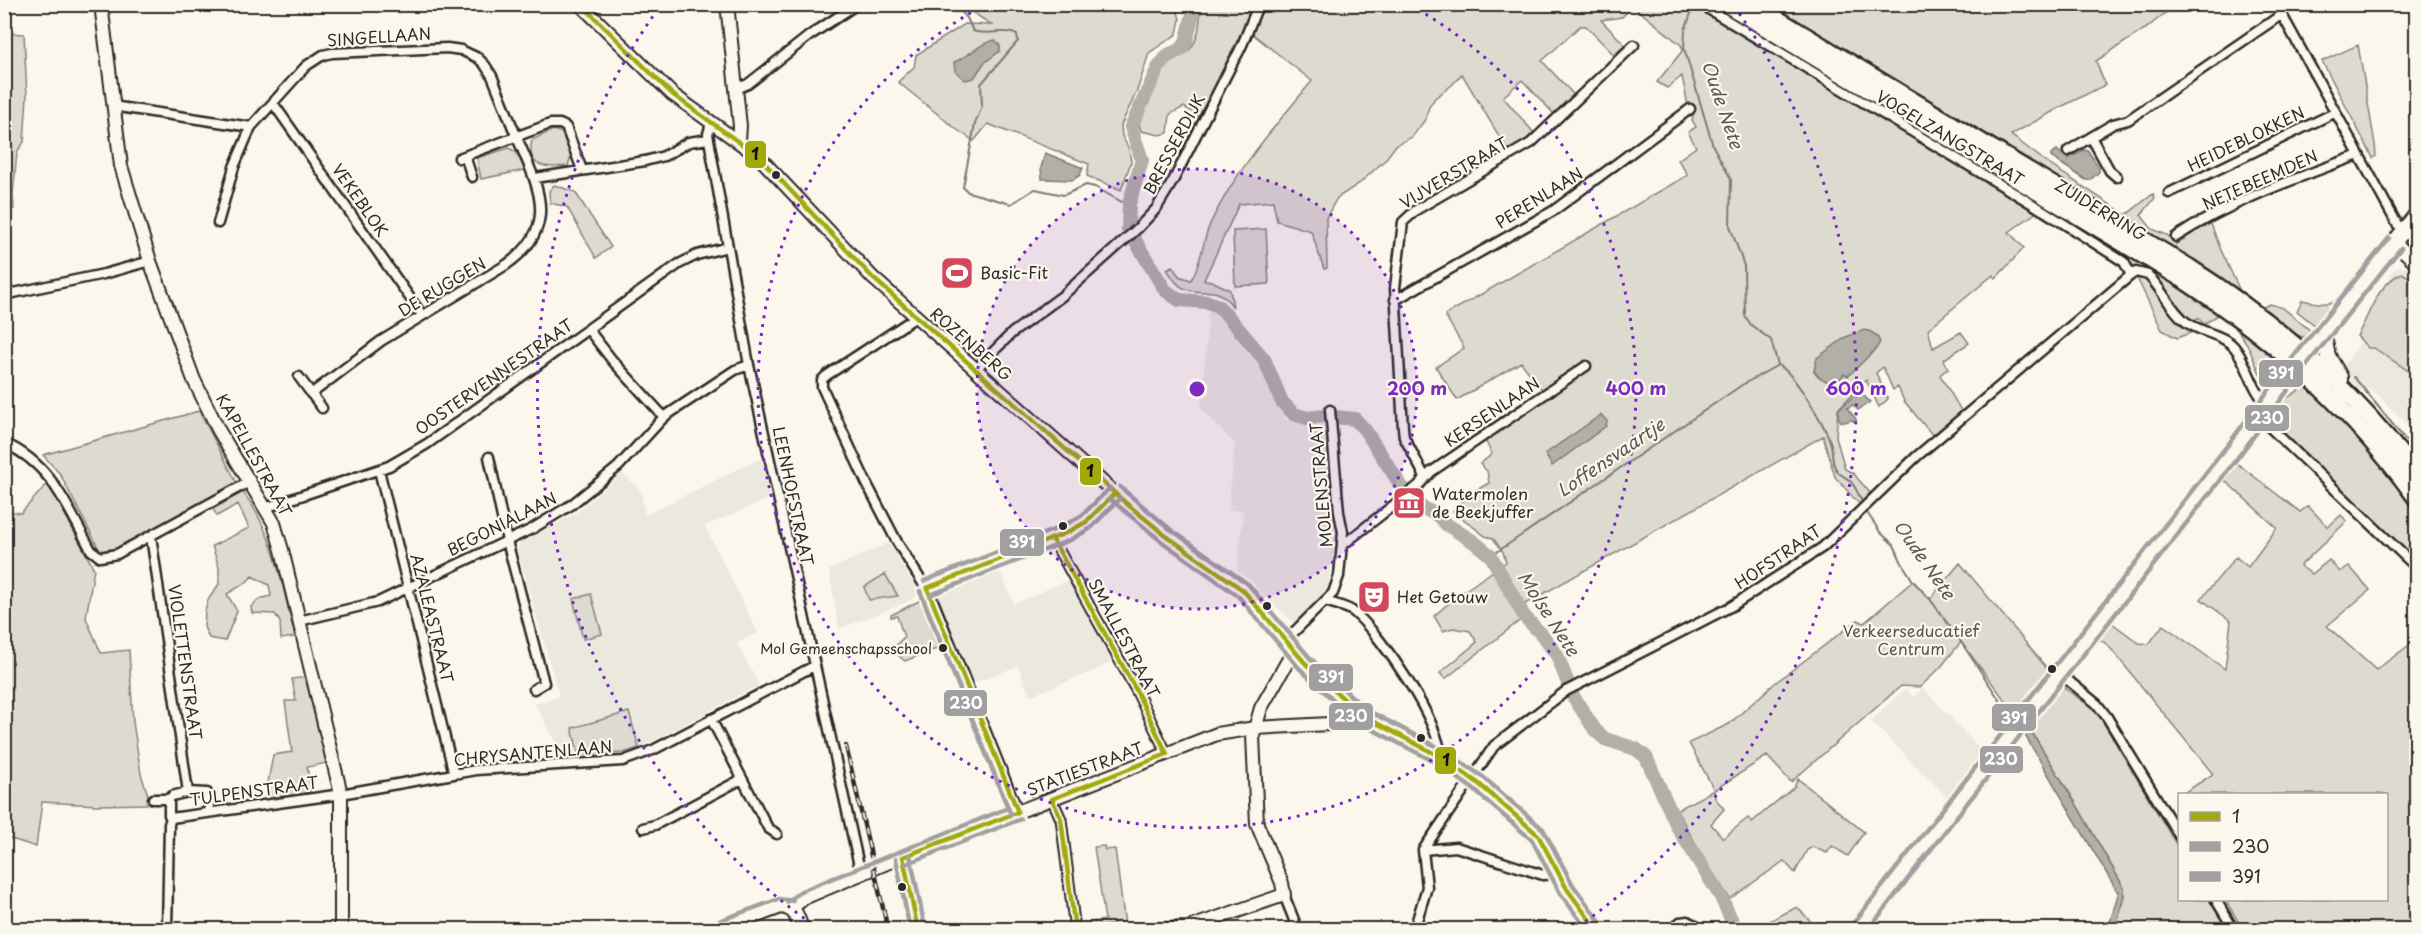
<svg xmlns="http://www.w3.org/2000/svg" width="2421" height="934" font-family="'Playpen Sans',sans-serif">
<rect width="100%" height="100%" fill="#fbf7ec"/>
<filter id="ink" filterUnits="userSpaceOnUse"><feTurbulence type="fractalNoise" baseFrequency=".0167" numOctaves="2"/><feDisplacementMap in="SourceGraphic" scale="12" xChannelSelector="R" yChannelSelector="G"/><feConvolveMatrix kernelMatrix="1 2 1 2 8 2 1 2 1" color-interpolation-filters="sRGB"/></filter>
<g filter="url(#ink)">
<path fill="#ebe8de" d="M2416,255V434L2380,397L2369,389L2360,390L2340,370L2362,340L2393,270L2400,266L2404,268Z
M1209,306L1261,360L1273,397L1287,420L1327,419L1336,522L1339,528L1326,595L1295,623L1237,574L1243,511L1229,509V506L1244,507L1230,505L1229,502L1235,444L1201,409Z
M761,458L771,498L705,526L758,633L737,643L759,685L639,748L623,753L564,757L535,704L559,696L517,548L521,542L576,513L622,473L641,491L645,515Z
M888,543L920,594L905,603L839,629L829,570Z
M998,566L1014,604L1071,579L1115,659L1101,668L1030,696L1018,666L972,684L935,591L938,587Z
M1923,688L1986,755L1950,800L1871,721L1905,689L1913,697Z"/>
<path fill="#dddad0" stroke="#84827e" stroke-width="1.5" d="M961,5H1168L1177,9L1180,19L1177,34L1149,53L1137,91L1121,125L1122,136L1129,149L1131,162L1121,190L1087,176L1089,164L988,124L974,141L956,129L898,82L914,67L916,55L965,24L992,25Z
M1201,5H1254L1201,117L1184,107L1170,114L1168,133L1160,135L1141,131L1139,123C1147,106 1154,84 1164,68C1170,60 1175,59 1183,55C1200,46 1200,21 1201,5Z
M1262,5H1694L2037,212L2009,232L2024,248L1996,278L1993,275L1928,329L1933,348L1961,332L1969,343L1943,360L1948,368L1940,375L1962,412L1934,437L1904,401L1898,387L1893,390L1883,367L1876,373L1888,399L1879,407L1866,380L1838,409L1836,437L1845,469L1853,473L1871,494L1860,505L1835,477L1823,436L1518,608L1523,618L1445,679L1440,673L1477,642L1470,631L1453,628L1443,631L1434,616L1457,596L1506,562L1503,552L1493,538L1485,536L1453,511L1469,494L1489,483L1487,471L1480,464L1492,454L1485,440L1527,410L1548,398L1521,362L1457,400L1436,367L1464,348L1445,315L1688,175L1678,160L1696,147L1688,132L1696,127L1692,120L1694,113L1688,106L1682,76L1667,88L1657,82L1683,50L1681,45L1633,6L1622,17L1601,20L1625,45L1614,55L1586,26H1580L1542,61L1574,95L1554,114L1522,80L1503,97L1534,133L1509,153L1462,74L1452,85L1435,98L1429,107L1425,120L1412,137L1396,145L1385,160L1360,183L1337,198L1326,218L1327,268L1324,269L1311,231L1277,221L1273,201L1239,204L1204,280L1212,281L1230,290L1233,307C1215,282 1207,297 1186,289C1177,286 1172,277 1167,269L1172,266L1179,276L1191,280C1202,262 1202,243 1210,224C1235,171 1275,126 1312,81L1249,31Z
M1772,5H2175L2148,27L2096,61L2105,85L2061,107L2011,135L2050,165L2126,215L2153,194L2155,198L2141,215L2152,229L2169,236L2176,244L2185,239V235L2210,221L2220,248L2240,291L2005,145Z
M5,33L24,34L27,97L24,142L17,152L13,195L14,209H5Z
M2358,45L2375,144L2376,156L2373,158L2322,61Z
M1844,84L2221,313L2204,324L2198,318L2193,324L2140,269L1842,87Z
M553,130L562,133L571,156L568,166C548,168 525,169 532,140Z
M509,148L516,152L525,170L481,179L477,158Z
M554,185L575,192L611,247L596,258L567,207L550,203L549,191Z
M1266,229L1269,284L1235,286L1233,231Z
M2402,273L2416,281V376L2374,348H2368L2357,336C2370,314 2376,285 2402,273Z
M2136,276L2146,277L2196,331L2177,338L2162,330Z
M2340,297L2317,327L2297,311L2302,300C2317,303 2328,307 2340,297Z
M2270,304L2283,308L2312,332L2303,337L2294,334L2263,307Z
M2232,322L2275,357L2280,369L2273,367L2268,379L2262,378L2247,344Z
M2300,384L2307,385L2324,400L2375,457L2416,513V561L2286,436L2272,415L2285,399L2298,391Z
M199,411L237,483L117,550L100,551L60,474L43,455Z
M2234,461L2300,512L2308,506L2328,527L2341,515L2347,521L2300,566L2312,574L2329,560L2340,572L2349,566L2370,590L2327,626L2376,670L2416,640V696L2410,700L2416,715V929H2243L2225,900H2386V794H2182L2213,774L2107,644L2095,637L2108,620L2139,643L2149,644L2163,625L2225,669L2231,621L2201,599L2236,557L2248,567L2277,528L2221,477Z
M48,483L94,569L86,618L101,653L129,650L133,722L141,774L148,795L147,804L98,805L42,802L36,847L5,837V511L21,513Z
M243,492C275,534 282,586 295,637L281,639L280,622L275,614L252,613L251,607L259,599L271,596L269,585L252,576L247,582L227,594L237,611L225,641L209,638L204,627L205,611L208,600L219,584V567L212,546L249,528L238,504L217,516L213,509Z
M1960,563L2050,672L2017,716L1961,642L1940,668L1920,687L1901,686L1791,782L1767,756L1714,790L1715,798L1724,809L1711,824L1723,838L1748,818L1752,822L1794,787L1798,779L1864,832L1848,856L1832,846L1827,853L1813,847L1807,850L1795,873L1784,861L1730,899L1704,859L1677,810L1714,790L1689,743L1729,724L1775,683L1858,620L1864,623L1913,581L1930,599Z
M885,574L898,596L869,600L864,587Z
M591,594L602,634L583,639L573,599Z
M923,599L930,611L944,646L905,661L899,656L897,644L904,637L897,616L891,617V615Z
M305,677L327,763L307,767L311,792L269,799L268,782L273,755L292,752L285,701H296L292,679Z
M2059,684L2092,708L2102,720L2179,849L2180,900H2209L2227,929H2116L2124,895V888L2075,802L2028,726Z
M629,712L639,748L623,753L587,755L584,751L578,752L572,728Z
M1104,846L1105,850L1115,849L1125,925H1120V922H1113V925L1088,927L1085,923L1105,920L1094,847Z
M1797,907L1818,929H1754Z"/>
<path fill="#b1afa7" stroke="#7b7a75" stroke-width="1.5" d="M995,40L1000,46V51L984,63L974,78L965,80L955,71L954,62C970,56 979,43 995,40Z
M2057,150L2068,159L2084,150L2088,151L2099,167V172L2090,180H2086L2051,157V154Z
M1045,153L1083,168L1080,175L1073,180L1042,179L1041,168Z
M1864,330C1872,331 1877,334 1880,342L1876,349L1848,376L1844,374L1835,386L1819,377L1814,371L1817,358L1846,337Z
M1859,391L1870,402L1858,410L1853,405L1847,408L1856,419V422L1851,420L1845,422L1840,421L1838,416L1839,409Z
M1601,415L1607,421L1606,426L1552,466L1545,454Z
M2028,726L2075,802L2124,888V895L2116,929H2108L2119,891H2117L2023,732Z"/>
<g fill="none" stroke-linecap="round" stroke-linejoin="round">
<path stroke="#7b7a75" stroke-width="2" d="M955,4L967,18L973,31C988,36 1005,28 1017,35L1018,41L981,84L982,106L975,124L963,187L968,192L1011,204L1035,189L1064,195L1086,185L1095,187L1129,206
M1694,5L1685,30L1684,48L1713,146L1731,179L1730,226L1744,266L1745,316L1751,325L1771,340L1778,365C1793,371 1827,428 1831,445C1833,454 1831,464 1838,472C1840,475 1846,477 1849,480C1855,485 1858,493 1861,500
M2354,377L2416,453
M1866,511L1880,532L1894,545L1902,563L1913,581L1930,599L1961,642L2013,720
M1491,556L1742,385L1778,365"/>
<path stroke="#b1afa7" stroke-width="14" d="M1192,4L1193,14L1186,42L1182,49L1168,55L1158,68L1131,127L1142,160L1129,204L1128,229L1165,290L1179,300L1208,302L1218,306L1226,314L1264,359L1282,402L1294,414L1307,418L1325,416L1355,419L1365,430L1402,487L1422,508L1436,514L1446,524L1474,542L1491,556L1524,616L1543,636L1557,655L1573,696L1595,730L1605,739L1636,749L1646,757L1678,828L1721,897L1736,930"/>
<g stroke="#2b2b2b" stroke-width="13">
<path id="street" d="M1700,4L2044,211L2124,262L2131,275
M2276,4L2397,224L2405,230
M736,89L748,84L809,36L857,4
M273,103L422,315
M112,106L251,127
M711,123L708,134L749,365L861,875
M2091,137L2110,171L2117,177
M2068,151L2113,124L2128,120L2281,15
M465,156L472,177
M459,158L550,124H560L566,127L582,170
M535,178L645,161L664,156L689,142L708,139
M2169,193L2336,112
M218,223L234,167L251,127L306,66L323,55L332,53L447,48L461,50L478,58L485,65L492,76C501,97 509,119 518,140C540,190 559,228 506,265L381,341L311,394
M2176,237C2231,201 2297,178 2359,155
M4,295L104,274L150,261
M1395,300L1553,211L1690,109
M916,317L826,376L822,380V387L867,484L897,542L932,598L1018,812
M588,329L612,360L664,417
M976,369L1012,333L1062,296L1138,228L1156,209L1173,181L1234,60C1244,46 1250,22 1259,4
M299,377L322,408
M2259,417L2416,567
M4,443C52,464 67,507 91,550L100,557L117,554L249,482
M489,457L507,541L544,683L534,689
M379,470L454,774
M1425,477L1404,437L1403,428L1395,288L1403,222L1416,210L1531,143L1634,45
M265,508L389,466L427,444L679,264L697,255L728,247
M151,536L188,792
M1052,538L1136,690L1167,754
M1344,544L1418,486L1431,472L1586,366
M927,588L1066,533L1086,522L1115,493
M1325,601C1334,604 1349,607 1355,613C1384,639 1438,719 1441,757
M299,621L378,602L532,529L571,505L618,467L664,417L735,370L749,365
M1286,640L1333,593L1339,576L1343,532L1339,512L1330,410
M2059,673L2097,704L2107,717L2180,837
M711,719L768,828L777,834
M153,799H169L172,796L188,792L207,793L210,812
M1052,799L1061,819L1075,930
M171,818L335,795L476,770L623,761L653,750L814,666
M643,828L655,825L742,779
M1423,850L1494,746L1566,691L1732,606L1823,547L1916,457L2131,275L2136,272L2148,275C2162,289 2170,309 2186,322C2201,333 2224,334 2235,348C2249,366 2251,389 2268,405
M1423,850L1456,847L1543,875L1558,874
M1284,895L1298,930
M2216,900L2234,930
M167,930L169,824L171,818L169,815V799
M1414,930L1427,887L1423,850
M1672,930L1680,922L1688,921L1702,930"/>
</g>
<g stroke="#2b2b2b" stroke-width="16">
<path id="secondary" d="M101,4L121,166L150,261L194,380L219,431L274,523L282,550L341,794V930
M580,4L672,94L758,156L873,278L1127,504L1165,535L1243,590L1305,663L1361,715L1441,757L1478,783L1538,835L1567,889L1597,930
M727,4L740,126L739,140
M2395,243L2416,262
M903,857L918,930
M792,908L804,898L887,863L1217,734L1255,728L1348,723L1361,715
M1149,930L1188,928L1284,895L1282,883L1257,824L1253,736L1261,708L1294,650
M1858,930L2236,447L2297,365"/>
</g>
<g stroke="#2b2b2b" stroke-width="18">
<path id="primary" d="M2323,332L2328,356L2340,377V385
M2300,361L2416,215
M716,930L781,906C796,908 797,916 801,930"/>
</g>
<g stroke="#2b2b2b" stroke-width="20">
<path id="highway" d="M1726,4L2182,279C2273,338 2353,410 2416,498
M1753,4L2189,267C2276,323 2355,390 2416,474"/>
</g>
<use href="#street" stroke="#fbf7ec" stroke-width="8"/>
<use href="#secondary" stroke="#fbf7ec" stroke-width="12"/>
<use href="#primary" stroke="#fbf7ec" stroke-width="14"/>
<use href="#highway" stroke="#fbf7ec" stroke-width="15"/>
<g stroke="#2b2b2b" stroke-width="4.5">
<path id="rail" d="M846,746L888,930"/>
</g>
<use href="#rail" stroke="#fbf7ec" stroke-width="2" stroke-dasharray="7" stroke-linecap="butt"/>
<g stroke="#fbf7ec" stroke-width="9">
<path id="bus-1" d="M581,4L672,94L758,156L873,278L1127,504L1165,535L1243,590L1305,663L1361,715L1441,757L1478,783L1538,835L1567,889L1597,930
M1052,538L1136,690L1167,754L1052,799L1061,819L1075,930
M927,588L1018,812
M927,588L1066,533L1086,522L1115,493
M903,857L1018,812
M903,857L918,930"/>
</g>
<g stroke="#fbf7ec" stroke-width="9">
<path id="bus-2" d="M1110,499L1161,541L1238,596L1299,668L1356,721L1437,763L1473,789L1532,840L1560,893L1587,930
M920,591L1011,815
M930,595L1070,540L1091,528L1120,498
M896,859L910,930
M906,864L1021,819
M1868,930L2242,452L2303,370L2401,248"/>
</g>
<g stroke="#fbf7ec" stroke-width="9">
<path id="bus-3" d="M1120,487L1170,529L1248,584L1310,658L1365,709L1445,751L1483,777L1543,829L1573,885L1603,926
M924,581L1063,526L1081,516L1110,488
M910,855L925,928
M787,902L801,891L1008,808L920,591
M713,923L779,899L793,901
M1852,925L2230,442L2291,360L2389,238"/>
</g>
<use href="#bus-1" stroke="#a1a90b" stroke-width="4.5"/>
<use href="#bus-2" stroke="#a0a0a0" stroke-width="4.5"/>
<use href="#bus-3" stroke="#a0a0a0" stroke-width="4.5"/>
</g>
</g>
<circle cx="1197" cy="389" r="220" fill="#7b2cbf" fill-opacity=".12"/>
<g fill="none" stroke="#7b2cbf" stroke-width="3" stroke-dasharray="3 6">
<circle cx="1197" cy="389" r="220"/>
<path d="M1410 5A439 439 0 1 1 984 5"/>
<path d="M819 929A659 659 0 0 1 660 6M1734 6A659 659 0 0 1 1575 929"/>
</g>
<defs>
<g id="stadium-square" transform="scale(1.725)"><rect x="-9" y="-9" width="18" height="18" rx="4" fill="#d1495b" stroke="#fbf7ec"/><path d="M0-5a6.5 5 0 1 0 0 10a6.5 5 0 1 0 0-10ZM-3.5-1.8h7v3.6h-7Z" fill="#fff"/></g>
<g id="museum-square" transform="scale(1.725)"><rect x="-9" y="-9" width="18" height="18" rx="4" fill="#d1495b" stroke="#fbf7ec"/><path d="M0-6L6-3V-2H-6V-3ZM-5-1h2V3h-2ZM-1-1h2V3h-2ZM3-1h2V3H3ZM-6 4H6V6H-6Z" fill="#fff"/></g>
<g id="theatre-square" transform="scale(1.725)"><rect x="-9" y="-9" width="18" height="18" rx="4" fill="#d1495b" stroke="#fbf7ec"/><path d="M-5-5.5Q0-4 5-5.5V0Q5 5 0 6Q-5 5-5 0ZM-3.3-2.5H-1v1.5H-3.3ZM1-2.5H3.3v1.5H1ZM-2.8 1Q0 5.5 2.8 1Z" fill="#fff"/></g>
</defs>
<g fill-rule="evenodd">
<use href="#stadium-square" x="957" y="273"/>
<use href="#museum-square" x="1409" y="503"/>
<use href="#theatre-square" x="1374" y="597"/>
</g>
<g fill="#2b2b2b" stroke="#fbf7ec" stroke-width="2">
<circle cx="776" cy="175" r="5"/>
<circle cx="1063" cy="526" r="5"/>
<circle cx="1267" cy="606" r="5"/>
<circle cx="943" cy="648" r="5"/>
<circle cx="2052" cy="669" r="5"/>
<circle cx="1421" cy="738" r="5"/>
<circle cx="902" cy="887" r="5"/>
</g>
<g text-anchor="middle" stroke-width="4.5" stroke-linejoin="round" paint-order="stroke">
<g font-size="14" fill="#2b2b2b" stroke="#fbf7ec" text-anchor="end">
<text x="932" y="654">Mol Gemeenschapsschool</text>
</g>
<g font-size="16" fill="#2b2b2b" stroke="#fbf7ec">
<text transform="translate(379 37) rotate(-4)" y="6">SINGELLAAN</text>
<text transform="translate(1950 138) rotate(31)" y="6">VOGELZANGSTRAAT</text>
<text transform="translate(2246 139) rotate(-26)" y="6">HEIDEBLOKKEN</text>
<text transform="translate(1174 144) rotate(-62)" y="6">BRESSERDIJK</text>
<text transform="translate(1454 173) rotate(-31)" y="6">VIJVERSTRAAT</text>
<text transform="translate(2260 180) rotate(-24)" y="6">NETEBEEMDEN</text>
<text transform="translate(1539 198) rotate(-32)" y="6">PERENLAAN</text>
<text transform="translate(360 200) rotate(55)" y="6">VEKEBLOK</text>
<text transform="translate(2101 210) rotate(31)" y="6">ZUIDERRING</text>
<text transform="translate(442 287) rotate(-31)" y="6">DE RUGGEN</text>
<text transform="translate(971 344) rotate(41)" y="6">ROZENBERG</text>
<text transform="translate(494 377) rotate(-35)" y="6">OOSTERVENNESTRAAT</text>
<text transform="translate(1492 412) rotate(-34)" y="6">KERSENLAAN</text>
<text transform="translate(254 455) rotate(61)" y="6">KAPELLESTRAAT</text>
<text transform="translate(1321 485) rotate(-95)" y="6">MOLENSTRAAT</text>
<text transform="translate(793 496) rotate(78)" y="6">LEENHOFSTRAAT</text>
<text transform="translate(502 524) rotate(-27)" y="6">BEGONIALAAN</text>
<text transform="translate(1778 557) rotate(-34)" y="6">HOFSTRAAT</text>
<text transform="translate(432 618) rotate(76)" y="6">AZALEASTRAAT</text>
<text transform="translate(1124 638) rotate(62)" y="6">SMALLESTRAAT</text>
<text transform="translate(185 662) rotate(82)" y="6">VIOLETTENSTRAAT</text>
<text transform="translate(533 753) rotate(-5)" y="6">CHRYSANTENLAAN</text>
<text transform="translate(1085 769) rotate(-21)" y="6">STATIESTRAAT</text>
<text transform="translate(254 791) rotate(-8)" y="6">TULPENSTRAAT</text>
</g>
<g font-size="16" fill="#2b2b2b" stroke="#fbf7ec" text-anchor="start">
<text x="980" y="279">Basic-Fit</text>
<text x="1432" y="500">Watermolen<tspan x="1432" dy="18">de Beekjuffer</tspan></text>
<text x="1397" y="603">Het Getouw</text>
</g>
<g font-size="16" fill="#585754" stroke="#fbf7ec">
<text x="1911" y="637">Verkeerseducatief<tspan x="1911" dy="18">Centrum</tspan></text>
</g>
<g font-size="18" font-style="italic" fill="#5a5956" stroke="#fbf7ec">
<text transform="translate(1722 105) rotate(71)" y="6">Oude Nete</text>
<text transform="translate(1611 458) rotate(-34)" y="6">Loffensvaartje</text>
<text transform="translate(1924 560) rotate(55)" y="6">Oude Nete</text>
<text transform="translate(1548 614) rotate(57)" y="6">Molse Nete</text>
</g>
</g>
<circle cx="1197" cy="389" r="9" fill="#7b2cbf" stroke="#fbf7ec" stroke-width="3"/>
<g font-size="18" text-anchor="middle" font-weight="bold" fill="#7b2cbf" stroke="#fbf7ec" stroke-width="4.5" stroke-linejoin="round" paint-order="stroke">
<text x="1417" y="395">200 m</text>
<text x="1636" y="395">400 m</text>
<text x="1856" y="395">600 m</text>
</g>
<g stroke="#fbf7ec" stroke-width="2">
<rect x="744" y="140" width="23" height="29" rx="6" fill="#a1a90b"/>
<rect x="2258" y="359" width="46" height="29" rx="6" fill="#a0a0a0"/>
<rect x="2244" y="404" width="46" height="28" rx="6" fill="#a0a0a0"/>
<rect x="1079" y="457" width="23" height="29" rx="6" fill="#a1a90b"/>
<rect x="999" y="528" width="46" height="29" rx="6" fill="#a0a0a0"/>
<rect x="1308" y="663" width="46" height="29" rx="6" fill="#a0a0a0"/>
<rect x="943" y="689" width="45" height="28" rx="6" fill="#a0a0a0"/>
<rect x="1328" y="702" width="46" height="29" rx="6" fill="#a0a0a0"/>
<rect x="1991" y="703" width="46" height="29" rx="6" fill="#a0a0a0"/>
<rect x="1979" y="745" width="45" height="29" rx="6" fill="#a0a0a0"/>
<rect x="1434" y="746" width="23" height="29" rx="6" fill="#a1a90b"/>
</g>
<g font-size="16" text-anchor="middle" font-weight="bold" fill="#fff">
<text x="2281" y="379">391</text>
<text x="2267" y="424">230</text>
<text x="1022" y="548">391</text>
<text x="1331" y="683">391</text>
<text x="966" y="709">230</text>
<text x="1351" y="722">230</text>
<text x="2014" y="724">391</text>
<text x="2001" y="765">230</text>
</g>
<g font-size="16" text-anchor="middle" font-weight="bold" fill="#111">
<text x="755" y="160">1</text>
<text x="1090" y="477">1</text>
<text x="1446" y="766">1</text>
</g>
<rect width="2421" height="934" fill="none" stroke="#fbf7ec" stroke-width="24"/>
<rect x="12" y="12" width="2397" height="910" fill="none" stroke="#2b2b2b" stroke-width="2" filter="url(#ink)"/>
<rect x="2178" y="793" width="210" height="108" fill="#fbf7ec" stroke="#a8a59f" stroke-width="1.5"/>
<rect x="2190" y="812" width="30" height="9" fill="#a1a90b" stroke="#a8a59f" stroke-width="1.5"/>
<text x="2232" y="823" font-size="18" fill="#2b2b2b">1</text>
<rect x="2190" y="842" width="30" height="9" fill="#a0a0a0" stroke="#a8a59f" stroke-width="1.5"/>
<text x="2232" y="853" font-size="18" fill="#2b2b2b">230</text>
<rect x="2190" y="872" width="30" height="9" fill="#a0a0a0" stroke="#a8a59f" stroke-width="1.5"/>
<text x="2232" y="883" font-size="18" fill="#2b2b2b">391</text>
</svg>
